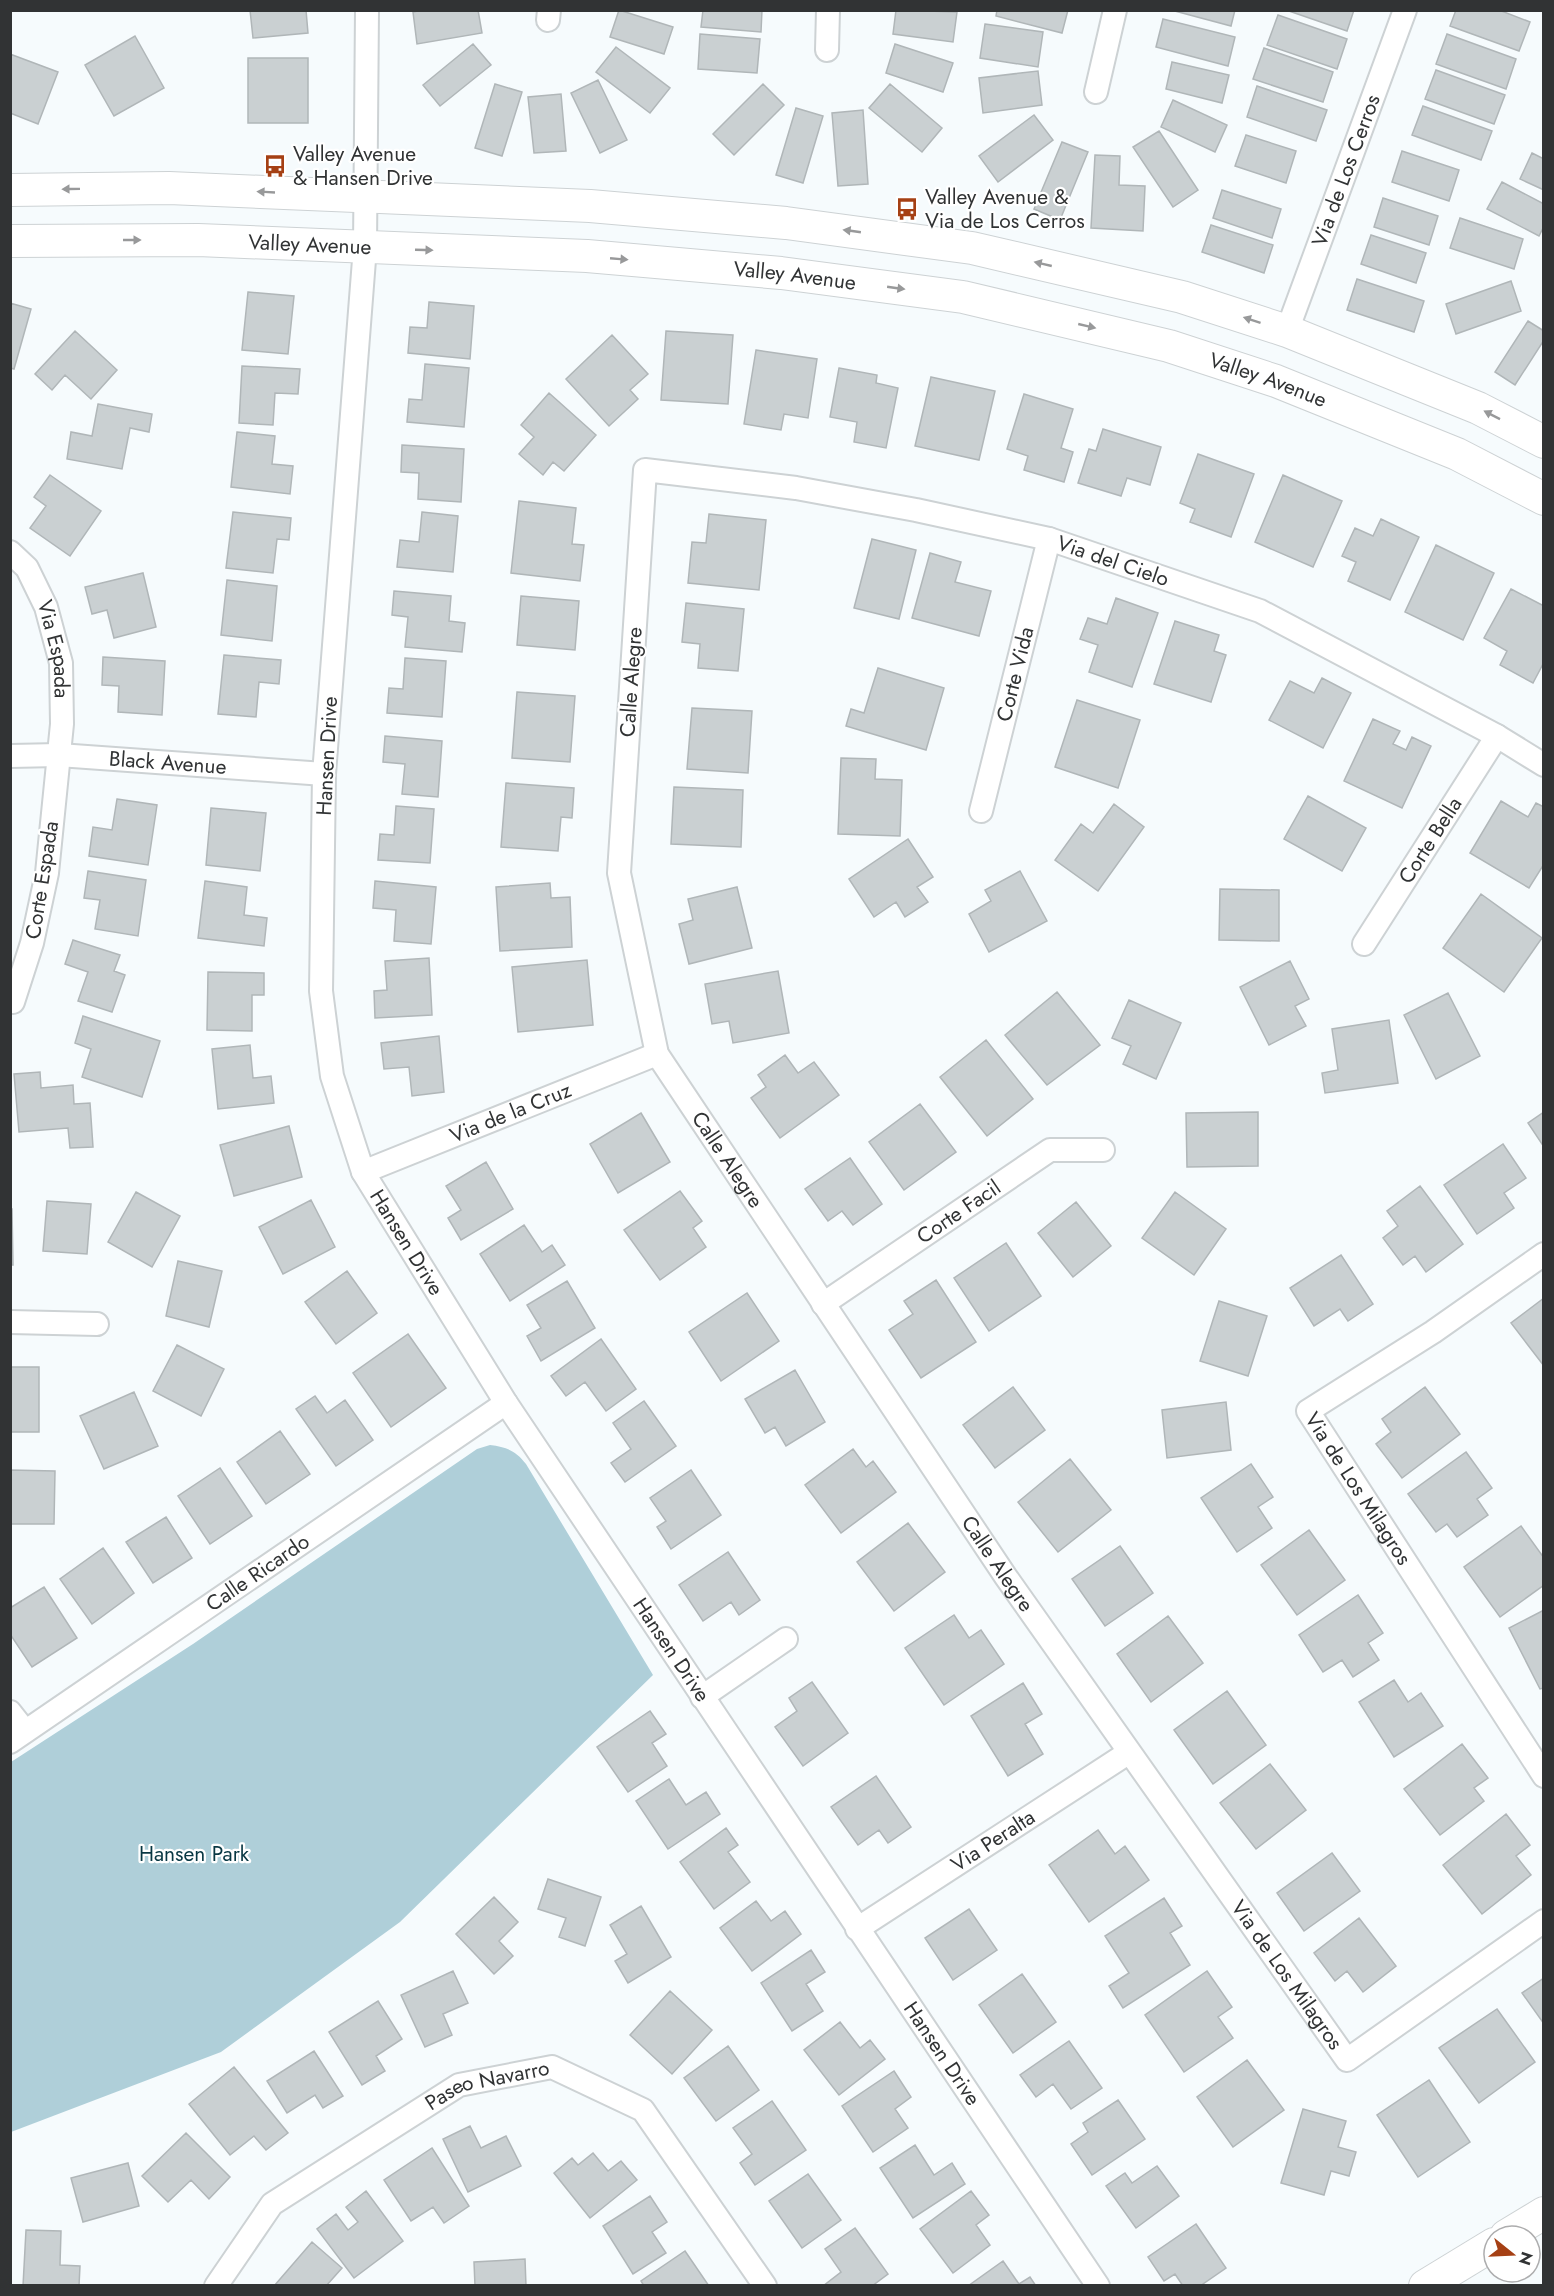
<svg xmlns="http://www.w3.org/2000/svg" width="1554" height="2296" font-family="Jost,sans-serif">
<rect width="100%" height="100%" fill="#f6fbfd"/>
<path fill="#afcfd9" d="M490,1445C507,1447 516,1451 526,1464L653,1675L400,1922L221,2052L11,2132V1762L193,1644L477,1449Z"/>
<path fill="#cad0d2" stroke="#b0b6b8" stroke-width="1.5" d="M250,10H306L308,33L253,38Z
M423,10H478L482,33L417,44L413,12Z
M619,10L673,27L664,54L610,37Z
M703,10H762L761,32L701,27Z
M896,10L957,12L953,42L893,34Z
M997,10H1068L1062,33L996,16Z
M1171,10H1235L1231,26Z
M1286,10H1354L1347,31Z
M1456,10H1499L1530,22L1519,51L1450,26Z
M1278,15L1347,39L1337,69L1267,45Z
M1163,19L1235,37L1228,66L1156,47Z
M985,24L1043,32L1038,67L980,58Z
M700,34L760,39L757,73L698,69Z
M1447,34L1516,59L1506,89L1436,64Z
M135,36L164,88L114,116L85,65Z
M473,44L491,65L440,106L423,85Z
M895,44L953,63L943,92L886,73Z
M616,47L670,88L650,113L596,72Z
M1264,48L1333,72L1323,102L1253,79Z
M10,54L58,72L38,124L10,113Z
M248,58H308V123H248Z
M1172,62L1229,75L1222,103L1166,89Z
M1436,70L1505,95L1494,124L1425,99Z
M1038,71L1042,105L983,113L979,78Z
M598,80L627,140L600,153L571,93Z
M495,84L522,92L502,156L475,148Z
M763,84L784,105L734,155L713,134Z
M890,84L942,128L922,152L869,108Z
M1257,86L1327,110L1316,141L1247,117Z
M561,94L566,151L534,153L528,97Z
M1173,100L1227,125L1215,152L1161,127Z
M1423,106L1492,131L1481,160L1412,135Z
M796,108L823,116L803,183L776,175Z
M863,110L868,184L838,186L832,113Z
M1034,115L1053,140L998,182L979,156Z
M1159,131L1198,190L1173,207L1133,147Z
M1246,135L1296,151L1286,183L1235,166Z
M1062,142L1088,152L1060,220L1034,209Z
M1402,151L1459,170L1449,201L1392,182Z
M1532,153L1544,159V190L1520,179Z
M1095,155L1120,156L1119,185L1145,186L1143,231L1091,228Z
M1502,182L1544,204V226L1539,236L1487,209Z
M1222,190L1281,209L1272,238L1213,218Z
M1383,198L1438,216L1429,245L1374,227Z
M1460,218L1523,239L1514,269L1450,248Z
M1211,225L1273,245L1264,273L1202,252Z
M1371,235L1426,253L1416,283L1361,264Z
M1357,279L1424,301L1414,332L1347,310Z
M1511,281L1521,311L1456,334L1446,304Z
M248,292L294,296L288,354L242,350Z
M429,302L474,306L470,359L408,353L410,327L427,328Z
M10,303L31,309L14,369L10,368Z
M1528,321L1544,331V340L1515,385L1495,372Z
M75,331L117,370L91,399L65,375L52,390L35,374Z
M666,331L733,335L728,404L661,400Z
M612,335L648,374L630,390L638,399L609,426L566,379Z
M756,350L817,359L808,418L784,414L781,430L744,424Z
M425,364L469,368L464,427L407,422L409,399L422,400Z
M242,366L300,369L298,394L275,393L273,425L239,423Z
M839,368L877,375L876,383L898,388L886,448L854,442L857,422L830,417Z
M931,377L995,391L979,460L915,446Z
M549,393L596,435L564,471L553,462L543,475L519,454L534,437L521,425Z
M1024,394L1073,409L1061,448L1073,452L1064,482L1024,470L1028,456L1007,449Z
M98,404L152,414L149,432L130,428L122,469L67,459L71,432L92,436Z
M1103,429L1161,447L1150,485L1127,478L1121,496L1078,483L1089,449L1096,451Z
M237,432L275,436L272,464L293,466L290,494L231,487Z
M402,445L464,449L461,502L418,499L419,473L401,472Z
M1198,454L1254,474L1231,537L1190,522L1195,509L1180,503Z
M50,475L101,511L70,556L30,528L46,506L34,497Z
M1283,475L1342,501L1313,567L1255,542Z
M519,501L576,508L572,544L584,545L580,581L511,573Z
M233,512L291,518L289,540L277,539L273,573L226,568Z
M422,512L458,516L453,572L397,567L400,540L419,542Z
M709,514L766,520L759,590L688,583L692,542L706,543Z
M1381,519L1419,537L1390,600L1348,581L1356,562L1342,556L1355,528L1373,536Z
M872,539L916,550L899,619L854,608Z
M1436,545L1494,573L1463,640L1405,612Z
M930,553L961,562L955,582L991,591L979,636L912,618Z
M143,573L156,627L114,638L107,610L92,614L85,587Z
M227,580L277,586L272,641L221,635Z
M1511,589L1544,606V662L1533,683L1500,665L1507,651L1484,638Z
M394,591L451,596L449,621L465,623L462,652L405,647L408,617L392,615Z
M521,596L579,601L575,650L517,645Z
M1116,598L1158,613L1132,687L1089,672L1098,645L1080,639L1088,618L1107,624Z
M686,603L744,609L738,671L698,668L700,644L682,642Z
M1175,621L1219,635L1214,651L1226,655L1211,702L1154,684Z
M224,655L281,660L279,684L259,682L256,717L218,714Z
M103,657L165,661L162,715L118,712L119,686L102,685Z
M405,658L446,661L442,717L387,713L389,688L403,689Z
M878,668L944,688L926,750L846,726L851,709L864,713Z
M1322,678L1351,693L1323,748L1269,720L1290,681L1314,693Z
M517,692L575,696L570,762L512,758Z
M1077,700L1140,720L1118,788L1055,767Z
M692,708L752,711L748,773L687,769Z
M1373,719L1400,731L1393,744L1406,750L1412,737L1431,746L1402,808L1344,781Z
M385,736L442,741L438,797L402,794L405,764L383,762Z
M841,758L876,759L875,779L902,780L900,836L838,834Z
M506,783L574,788L572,818L561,817L558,851L501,847Z
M674,787L743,790L741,847L671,844Z
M1308,796L1366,828L1342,871L1284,839Z
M117,799L157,805L148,865L89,856L93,827L112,830Z
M1501,801L1528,817L1536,803L1544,807V864L1529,888L1470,853Z
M1114,804L1144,827L1098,891L1055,860L1081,824L1093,833Z
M396,806L434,809L430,863L378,860L380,834L394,835Z
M211,808L266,813L260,871L206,865Z
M908,839L933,877L917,887L928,902L905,917L896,902L874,917L849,879Z
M88,871L146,880L138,936L95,929L100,900L84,898Z
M1020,871L1047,921L989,952L969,914L991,901L985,890Z
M205,881L247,887L244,915L267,918L264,946L198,938Z
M375,881L436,887L431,944L394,941L396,910L373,908Z
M550,883L551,898L570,897L572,947L500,951L496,887Z
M737,887L752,948L689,964L679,924L693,920L688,899Z
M1220,889L1279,890V941L1219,940Z
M1481,894L1542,938L1504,992L1443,948Z
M73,940L120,955L114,971L125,975L112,1012L78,1001L88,972L65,964Z
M429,958L432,1015L375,1018L374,991L387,990L385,961Z
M587,960L593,1025L518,1032L512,967Z
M1290,961L1309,999L1295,1006L1306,1026L1269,1045L1240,987Z
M778,971L789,1033L733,1043L729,1021L712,1024L705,984Z
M208,972L264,973V995H252V1031L207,1030Z
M1057,992L1100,1045L1047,1085L1005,1035Z
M1448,993L1480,1056L1436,1079L1404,1015Z
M1129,1000L1181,1023L1156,1079L1123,1064L1131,1046L1112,1038Z
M83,1016L160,1041L142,1097L82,1077L91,1049L75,1043Z
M1389,1020L1398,1083L1325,1093L1322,1073L1338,1070L1332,1029Z
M439,1036L444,1092L412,1096L409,1067L384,1069L381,1043Z
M986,1040L1033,1099L987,1136L940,1077Z
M250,1045L253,1078L271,1076L274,1103L218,1109L212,1049Z
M785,1055L798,1073L814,1062L839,1095L780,1138L751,1098L766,1087L758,1075Z
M40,1072L41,1088L73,1085L74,1104L90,1103L93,1147L70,1148L68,1128L19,1132L14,1074Z
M920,1104L956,1152L904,1190L869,1142Z
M1258,1112V1166L1187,1167L1186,1113Z
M1544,1112V1147L1528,1123Z
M641,1113L670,1162L618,1193L590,1144Z
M289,1126L302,1177L234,1196L220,1145Z
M1503,1144L1526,1178L1504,1193L1514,1208L1477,1234L1444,1185Z
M850,1158L882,1204L853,1225L842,1211L828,1221L805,1189Z
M486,1162L513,1209L461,1240L448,1218L461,1210L446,1186Z
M1420,1186L1463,1244L1426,1272L1415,1256L1403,1265L1383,1238L1398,1226L1387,1211Z
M680,1191L702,1221L693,1228L706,1247L660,1280L624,1230Z
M136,1192L180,1216L152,1267L108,1242Z
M1175,1192L1226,1229L1194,1275L1142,1238Z
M311,1200L335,1247L283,1274L259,1227Z
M47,1201L91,1204L87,1254L43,1251Z
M1076,1202L1111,1246L1073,1277L1038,1233Z
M10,1209H12L13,1265H10Z
M524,1225L542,1252L552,1245L565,1265L510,1301L480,1254Z
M1006,1243L1041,1296L989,1331L954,1278Z
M1341,1255L1373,1304L1348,1321L1340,1309L1314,1326L1290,1288Z
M178,1261L222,1271L209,1327L166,1316Z
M347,1271L377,1313L336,1344L305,1302Z
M936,1280L976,1342L921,1378L889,1330L913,1314L904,1301Z
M567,1281L595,1328L541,1361L527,1336L541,1328L527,1305Z
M747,1293L779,1341L721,1381L689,1332Z
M1544,1298V1366L1511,1323Z
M1219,1301L1267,1316L1248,1376L1200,1361Z
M408,1334L446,1388L391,1427L353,1373Z
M601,1339L636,1389L606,1411L585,1382L566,1396L551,1376Z
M177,1345L224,1369L201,1416L153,1391Z
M10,1367H39V1432H10Z
M795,1370L825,1422L786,1446L775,1427L765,1433L745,1399Z
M1013,1387L1045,1430L995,1468L963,1425Z
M1425,1387L1460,1434L1402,1478L1376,1444L1391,1432L1382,1419Z
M134,1392L158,1446L104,1469L80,1416Z
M315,1396L327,1413L345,1400L373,1440L336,1466L296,1409Z
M644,1401L676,1446L625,1482L611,1463L631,1449L613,1423Z
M1226,1402L1231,1450L1167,1458L1162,1410Z
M280,1431L310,1474L266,1504L237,1462Z
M853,1449L866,1467L873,1461L896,1492L841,1533L805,1485Z
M1466,1452L1492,1488L1477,1499L1488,1515L1457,1537L1447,1524L1436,1532L1408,1494Z
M1070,1459L1111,1510L1058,1552L1018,1502Z
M1251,1464L1273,1497L1258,1507L1272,1528L1237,1552L1201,1498Z
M220,1468L252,1516L210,1544L178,1496Z
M10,1470L55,1471L54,1524H10Z
M691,1470L721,1515L671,1549L657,1527L666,1521L650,1498Z
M166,1517L192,1558L153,1583L126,1542Z
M908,1523L945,1572L894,1611L857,1562Z
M1521,1526L1544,1558V1585L1500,1617L1464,1567Z
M1309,1530L1345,1580L1297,1615L1261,1565Z
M1120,1546L1153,1593L1105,1626L1072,1579Z
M103,1548L134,1593L92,1624L60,1579Z
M728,1552L760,1600L739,1615L731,1602L703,1621L679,1585Z
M44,1587L77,1638L32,1667L10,1634V1608Z
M1358,1595L1383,1633L1368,1643L1379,1660L1353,1677L1342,1660L1323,1672L1299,1635Z
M1544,1610V1688L1540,1689L1509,1628Z
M954,1615L969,1638L981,1630L1004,1664L944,1705L905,1648Z
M1168,1616L1203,1663L1151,1702L1117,1654Z
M1394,1680L1408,1702L1421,1693L1443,1726L1394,1757L1359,1702Z
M812,1682L848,1733L803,1766L775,1727L797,1711L789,1698Z
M1023,1683L1042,1714L1025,1724L1043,1754L1008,1776L971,1716Z
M1227,1691L1266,1745L1213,1784L1174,1730Z
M650,1711L666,1734L652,1743L667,1766L628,1792L597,1747Z
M1462,1744L1488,1778L1474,1788L1484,1801L1440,1835L1404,1789Z
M1270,1764L1306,1810L1256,1849L1220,1803Z
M876,1776L911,1827L888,1843L879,1830L858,1845L831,1807Z
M669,1779L686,1805L706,1792L720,1814L668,1849L636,1801Z
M1506,1814L1530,1845L1516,1856L1531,1875L1482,1914L1443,1865Z
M726,1828L738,1845L728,1852L750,1882L714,1909L680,1862Z
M1098,1830L1115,1854L1125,1846L1149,1880L1089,1922L1049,1865Z
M1332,1853L1360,1891L1304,1931L1277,1893Z
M548,1879L601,1897L585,1946L559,1937L566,1918L538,1909Z
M494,1897L518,1922L499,1941L513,1956L494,1974L456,1934Z
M1164,1898L1182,1926L1170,1933L1190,1965L1123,2008L1109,1986L1129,1973L1105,1936Z
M756,1901L771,1921L785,1911L801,1934L752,1971L720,1928Z
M641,1906L671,1957L628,1983L615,1961L627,1954L610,1925Z
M969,1909L997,1950L953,1980L925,1938Z
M1359,1918L1396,1966L1363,1992L1347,1971L1335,1981L1314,1953Z
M811,1950L825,1972L806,1984L823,2011L792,2031L761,1983Z
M453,1971L468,2003L443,2014L452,2035L425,2047L401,1995Z
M1207,1971L1232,2007L1218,2017L1233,2038L1184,2072L1145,2015Z
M1022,1974L1056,2022L1013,2053L979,2005Z
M1544,1978V2024L1522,1993Z
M670,1991L712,2030L672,2074L630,2035Z
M378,2001L402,2039L376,2056L385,2071L362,2085L329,2032Z
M1497,2009L1535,2062L1479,2103L1439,2048Z
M840,2022L860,2048L870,2040L885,2059L839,2095L804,2050Z
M1069,2041L1102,2088L1071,2109L1053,2084L1036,2097L1020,2075Z
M728,2046L759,2090L716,2121L684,2078Z
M314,2051L343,2096L323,2108L315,2095L287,2113L267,2081Z
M1247,2060L1284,2110L1233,2147L1197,2097Z
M234,2067L288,2133L266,2150L254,2136L230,2155L189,2104Z
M894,2071L911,2097L895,2109L908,2128L873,2152L842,2106Z
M1429,2080L1470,2142L1418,2177L1377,2115Z
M1118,2100L1145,2139L1092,2175L1071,2144L1088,2132L1083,2123Z
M772,2101L806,2150L755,2185L740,2163L752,2154L733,2128Z
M1303,2109L1346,2121L1338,2147L1356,2152L1349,2176L1331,2171L1324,2195L1281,2183Z
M470,2126L481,2148L506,2136L521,2166L468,2192L443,2139Z
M186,2133L230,2177L209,2199L191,2180L168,2202L142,2176Z
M915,2145L934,2175L952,2163L965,2184L913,2218L880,2168Z
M432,2148L469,2206L444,2223L433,2207L411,2221L384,2180Z
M593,2153L608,2171L621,2161L637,2180L590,2218L554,2173L572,2158L578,2165Z
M128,2163L139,2206L83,2222L71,2178Z
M1157,2166L1179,2196L1136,2228L1106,2186L1125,2173L1132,2183Z
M808,2174L841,2220L802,2248L769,2201Z
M366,2191L403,2241L354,2278L317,2229L336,2214L348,2230L358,2222L346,2207Z
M971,2191L989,2215L976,2225L990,2245L953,2273L920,2229Z
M650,2196L667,2222L652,2232L666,2253L633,2274L603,2226Z
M1196,2224L1226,2268L1200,2286H1183L1175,2274L1164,2281L1148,2257Z
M855,2228L888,2274L872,2286H823L841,2272L825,2249Z
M26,2230L61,2231L60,2265L80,2266L79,2286H23Z
M312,2242L342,2268L326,2286H274Z
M685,2251L709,2286H644L641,2281Z
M525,2259L526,2286H475L474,2262Z
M1003,2261L1019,2284L1030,2277L1036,2286H968Z"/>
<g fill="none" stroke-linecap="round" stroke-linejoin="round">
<g stroke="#cdd2d4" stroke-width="26">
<g id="minor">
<path id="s1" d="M367,10L365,247L324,774L321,991L332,1076L363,1172L506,1403L1098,2286"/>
<path d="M548,20L549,10"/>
<path d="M827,50L828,10"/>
<path d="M1096,92L1115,10"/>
<path id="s2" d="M1287,331L1405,10"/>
<path id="s3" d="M10,552L27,568L46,607L61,663L62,724L47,873L32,943L13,1002"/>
<path id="s4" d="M10,756L59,755L324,774"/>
<path id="s5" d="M1544,765L1497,736L1260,611L1049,539L916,510L796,488L645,470L619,873L657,1054L1006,1577L1347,2060L1544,1921"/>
<path id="s6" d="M981,811L1049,539"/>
<path id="s7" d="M1364,944L1497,736"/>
<path id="s8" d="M363,1172L657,1054"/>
<path id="s9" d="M1544,1254L1433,1332L1308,1411L1544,1776"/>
<path id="s10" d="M823,1304L1050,1150H1103"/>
<path d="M10,1322L97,1324"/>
<path d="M702,1697L786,1639"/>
<path d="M10,1712L25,1731"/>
<path id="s11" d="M10,1742L506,1403"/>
<path id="s12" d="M857,1929L1128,1753"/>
<path id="s13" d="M216,2286L272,2204L459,2085L552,2067L643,2110L765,2286"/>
</g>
</g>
<g stroke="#cdd2d4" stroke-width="34">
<g id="secondary">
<path d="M10,190L169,188L590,206L786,223L972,248L1182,297L1287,331L1478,408L1544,442"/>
<path id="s14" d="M10,241L198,240L587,256L781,273L963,297L1169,346L1276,381L1457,454L1544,499"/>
<path d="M1506,2236L1544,2213"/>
<path d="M1425,2286L1494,2244"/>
</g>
</g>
<use href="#minor" stroke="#fff" stroke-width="22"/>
<use href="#secondary" stroke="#fff" stroke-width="32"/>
</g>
<defs><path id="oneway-solid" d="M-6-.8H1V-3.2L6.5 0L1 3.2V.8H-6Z" transform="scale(1.5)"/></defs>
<g fill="#98999a">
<use href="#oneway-solid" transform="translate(71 189) rotate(179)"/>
<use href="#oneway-solid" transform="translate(266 192) rotate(-177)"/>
<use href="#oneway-solid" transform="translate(852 231) rotate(-172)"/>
<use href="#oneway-solid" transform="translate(132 240)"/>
<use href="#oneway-solid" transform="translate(424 250) rotate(2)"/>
<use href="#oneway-solid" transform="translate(619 259) rotate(5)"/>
<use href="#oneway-solid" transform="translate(1043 264) rotate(-167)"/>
<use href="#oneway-solid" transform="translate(896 288) rotate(8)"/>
<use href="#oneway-solid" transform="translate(1252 320) rotate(-162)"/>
<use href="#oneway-solid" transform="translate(1087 326) rotate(13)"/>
<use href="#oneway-solid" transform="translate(1492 415) rotate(-153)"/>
</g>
<defs>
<g id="bus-bare" transform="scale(1.8)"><path d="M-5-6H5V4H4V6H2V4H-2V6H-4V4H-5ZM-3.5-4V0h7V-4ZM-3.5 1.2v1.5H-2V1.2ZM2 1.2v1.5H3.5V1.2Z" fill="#a54014" stroke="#fff" stroke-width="2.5" paint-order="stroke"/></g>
</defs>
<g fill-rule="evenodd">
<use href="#bus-bare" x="275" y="166"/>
<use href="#bus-bare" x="907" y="209"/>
</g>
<g text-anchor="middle" stroke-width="4.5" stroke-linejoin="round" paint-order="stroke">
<g font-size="21" fill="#313334" stroke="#fff" text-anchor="start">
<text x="293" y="161">Valley Avenue<tspan x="293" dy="24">&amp; Hansen Drive</tspan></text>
<text x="925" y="204">Valley Avenue &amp;<tspan x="925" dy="24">Via de Los Cerros</tspan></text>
</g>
<g font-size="21" fill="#313334" stroke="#fff">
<text dy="7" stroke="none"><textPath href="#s2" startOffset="171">Via de Los Cerros</textPath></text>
<text dy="7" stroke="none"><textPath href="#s14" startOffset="300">Valley Avenue</textPath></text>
<text dy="7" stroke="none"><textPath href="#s14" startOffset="786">Valley Avenue</textPath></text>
<text dy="7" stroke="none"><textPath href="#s14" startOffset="1272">Valley Avenue</textPath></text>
<text transform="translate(1113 561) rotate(19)" y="7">Via del Cielo</text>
<text dy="7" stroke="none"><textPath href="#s3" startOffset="110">Via Espada</textPath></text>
<text dy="7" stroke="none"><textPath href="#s6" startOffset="141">Corte Vida</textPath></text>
<text transform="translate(631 682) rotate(-86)" y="7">Calle Alegre</text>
<text transform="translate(327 756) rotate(-87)" y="7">Hansen Drive</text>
<text dy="7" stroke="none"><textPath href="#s4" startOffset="158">Black Avenue</textPath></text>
<text dy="7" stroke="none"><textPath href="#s7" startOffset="123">Corte Bella</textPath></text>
<text transform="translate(42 880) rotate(-81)" y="7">Corte Espada</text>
<text dy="7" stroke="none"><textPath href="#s8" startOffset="159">Via de la Cruz</textPath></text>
<text dy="7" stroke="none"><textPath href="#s5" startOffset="1672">Calle Alegre</textPath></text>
<text dy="7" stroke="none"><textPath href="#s10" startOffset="164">Corte Facil</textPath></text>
<text dy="7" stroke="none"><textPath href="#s1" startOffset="1252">Hansen Drive</textPath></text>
<text dy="7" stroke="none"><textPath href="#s9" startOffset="376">Via de Los Milagros</textPath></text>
<text dy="7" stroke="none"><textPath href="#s5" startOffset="2158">Calle Alegre</textPath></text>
<text dy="7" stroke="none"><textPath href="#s11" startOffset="300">Calle Ricardo</textPath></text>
<text dy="7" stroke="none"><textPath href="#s1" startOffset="1738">Hansen Drive</textPath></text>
<text dy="7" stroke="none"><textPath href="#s12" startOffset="162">Via Peralta</textPath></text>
<text dy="7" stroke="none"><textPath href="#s5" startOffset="2661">Via de Los Milagros</textPath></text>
<text dy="7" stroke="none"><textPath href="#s1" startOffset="2224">Hansen Drive</textPath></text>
<text dy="7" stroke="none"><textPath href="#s13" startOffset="348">Paseo Navarro</textPath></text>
</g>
<g font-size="21" fill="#083743" stroke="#fff">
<text x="194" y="1861">Hansen Park</text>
</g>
</g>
<rect width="1554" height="2296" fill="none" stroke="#313334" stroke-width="24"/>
<g transform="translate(1512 2254) rotate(108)"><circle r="28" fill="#ffffff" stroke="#adadae" stroke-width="1.5"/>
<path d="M0-4.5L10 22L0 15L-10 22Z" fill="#a54014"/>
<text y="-9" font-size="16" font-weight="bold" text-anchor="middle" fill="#313334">N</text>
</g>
</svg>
